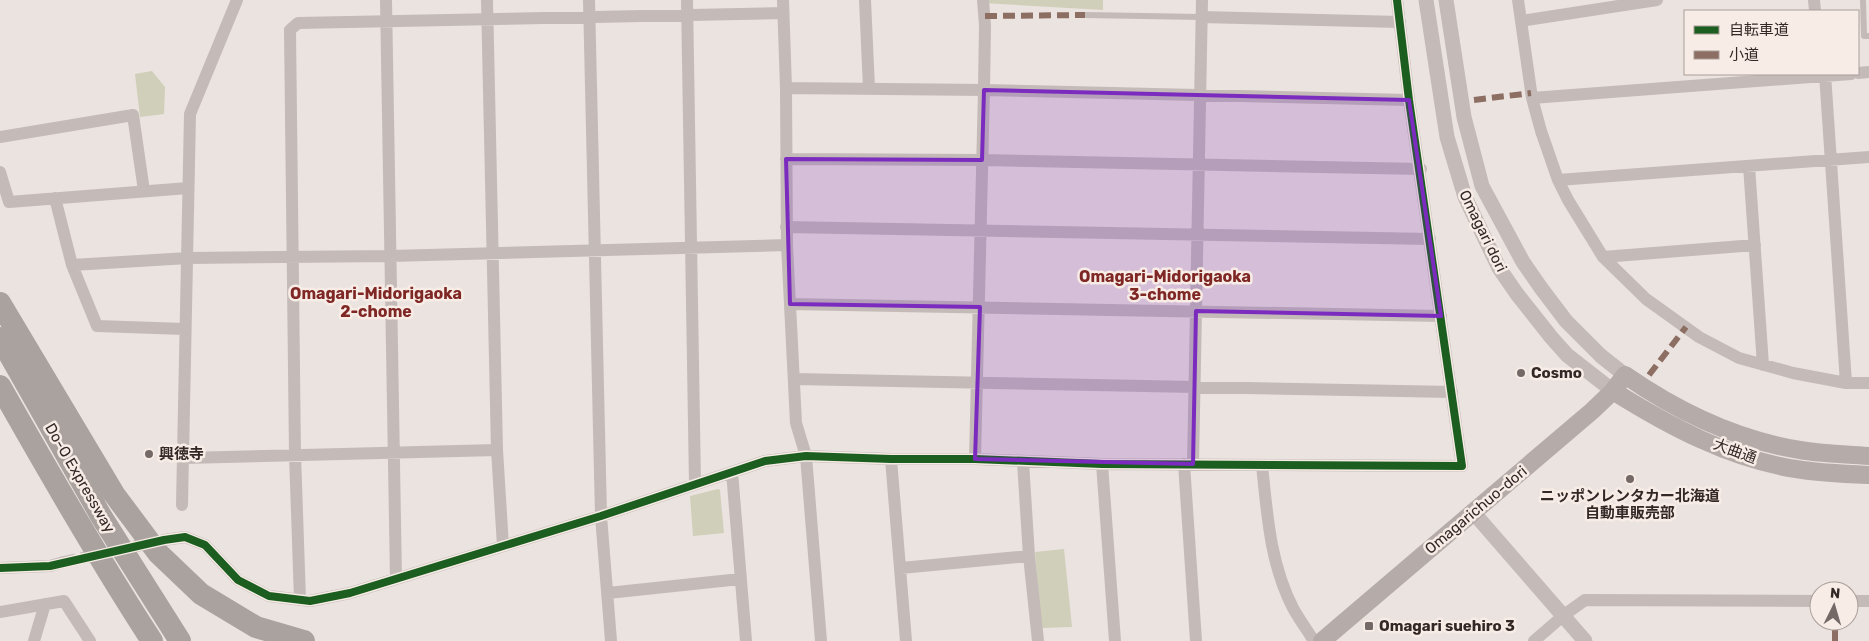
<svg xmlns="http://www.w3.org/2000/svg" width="1869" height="641" font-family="Rubik,'Noto Sans JP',sans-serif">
<rect width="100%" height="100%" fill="#ebe3df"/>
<path fill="#d0cfba" d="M983,0H1103V10L983,3Z
M152,71L165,87L164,114L140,117L135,74Z
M718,489L720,490L724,533L693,536L690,496Z
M1064,549L1072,627L1041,628L1035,552Z"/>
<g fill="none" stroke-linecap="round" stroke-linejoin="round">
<path stroke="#c6beba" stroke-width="12" stroke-dasharray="12 6" stroke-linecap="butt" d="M64,562L155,542"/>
<path stroke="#c4bbb8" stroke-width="6" d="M1863,0L1864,36H1869
M1085,15L1201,17"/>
<path stroke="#c4bbb8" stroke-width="12" d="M386,0L396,579
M487,0L497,450L503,546
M589,0L601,516L611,641
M687,0L695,484
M783,0L786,88L787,245L796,423L806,456L821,641
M865,0L869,88
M1518,0L1532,98L1541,131L1558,180L1568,200L1603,257L1646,299L1699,337L1739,358L1793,373L1846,383H1869
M1814,0L1815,11
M1201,17L1400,22
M1521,21L1657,0
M1858,73L1869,72
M1825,74L1846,383
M786,88L984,90L1409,100
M1532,98L1851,74
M0,137L133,115L144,191
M786,159L982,160L1421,169
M1749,166L1763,365
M0,172L9,202L188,188
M1558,180L1869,157
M55,198L72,265L97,326L185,329
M786,227L1430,239
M1603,257L1755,245
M72,265L188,258L391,256L787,245
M790,304L1441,316
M794,379L1452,392
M184,458L497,450
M891,459L906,641
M975,459L984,90L985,25L983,0
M1023,462L1029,556L1038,641
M1102,464L1115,641
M1184,464L1196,641
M1193,464L1202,0
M1262,465C1267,513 1270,564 1293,608C1299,619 1307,630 1314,641
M732,472L746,641
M182,505L190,114L237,0
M164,540L185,537L205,545L238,580L269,596L310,601L350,593L601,516L765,461L806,456L891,459H975L1102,464L1462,466L1409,100L1397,0
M0,568L50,566L64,562
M901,568L1029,556
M608,593L740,579
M300,600L295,454L290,30L298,23L783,13
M1849,601H1869
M0,612L64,601L90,641
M34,641L45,604
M1534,641L1564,615L1585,600L1819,601"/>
<path stroke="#c4bbb8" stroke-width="15" d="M1426,0L1447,137L1465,197L1499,268L1517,294L1551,337L1567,355L1613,391
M1446,0L1464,117L1482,186L1523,262L1541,288L1566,321L1601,356L1625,375
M1473,512L1585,641"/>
<path stroke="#b5aca9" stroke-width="18" d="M1613,391C1669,426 1730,459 1796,469C1820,473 1845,474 1869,475
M1322,641L1592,411L1613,391L1625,375C1677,411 1737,440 1800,450C1823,454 1846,454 1869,456"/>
<path stroke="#aaa29e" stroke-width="22" d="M0,303L114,494L158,553L201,594L256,627L304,641
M0,338L101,516L180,641
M0,386C49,473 98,558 152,641"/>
<path stroke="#8d6e63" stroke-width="6" stroke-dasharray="12 6" stroke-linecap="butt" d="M985,16L1085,15
M1474,100L1531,93
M1649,375L1686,327
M1835,641V621"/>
<g stroke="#f8ece6" stroke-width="11">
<path id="cycleway" d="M0,568L50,566L164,540L185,537L205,545L238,580L269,596L310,601L350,593L601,516L765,461L806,456L891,459H975L1102,464L1462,466L1409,100L1397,0"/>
</g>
<use href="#cycleway" stroke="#1b5e20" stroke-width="8"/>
</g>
<path fill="#7b2cbf" fill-opacity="0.2" stroke="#7b2cbf" stroke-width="4" stroke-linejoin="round" d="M984,90L1409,100L1441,316L1196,311L1193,464L975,459L980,307L790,304L786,159L982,160Z"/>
<g fill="#746967" stroke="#f8ece6" stroke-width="2">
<circle cx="1521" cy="373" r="5"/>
<circle cx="149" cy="454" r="5"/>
<circle cx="1630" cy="479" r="5"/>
<rect x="1364" y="621" width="10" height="10" rx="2.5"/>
</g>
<g text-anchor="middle" stroke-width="5" stroke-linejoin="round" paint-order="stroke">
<g font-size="15" fill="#342827" stroke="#f8ece6">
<text transform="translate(1483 231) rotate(64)" y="5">Omagari dori</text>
<text transform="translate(1735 451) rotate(20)" y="5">大曲通</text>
<text transform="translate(80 478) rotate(60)" y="5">Do-O Expressway</text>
<text transform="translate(1476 510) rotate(-40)" y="5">Omagarichuo-dori</text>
</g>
<g font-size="15" font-weight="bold" fill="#342827" stroke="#f8ece6" text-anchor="start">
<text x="1531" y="378">Cosmo</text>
<text x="159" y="459">興徳寺</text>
<text x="1630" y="501" text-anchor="middle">ニッポンレンタカー北海道<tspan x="1630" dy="17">自動車販売部</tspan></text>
<text x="1379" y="631">Omagari suehiro 3</text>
</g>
<g font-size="16" font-weight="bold" fill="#7f2725" stroke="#f8ece6">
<text x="1165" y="282">Omagari-Midorigaoka<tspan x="1165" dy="18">3-chome</tspan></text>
<text x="376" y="299">Omagari-Midorigaoka<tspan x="376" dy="18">2-chome</tspan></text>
</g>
</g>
<rect x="1684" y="10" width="175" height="65" fill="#f8ece6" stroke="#aa9e9a"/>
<rect x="1694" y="26" width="25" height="8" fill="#1b5e20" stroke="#aa9e9a"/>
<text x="1729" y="35" font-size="15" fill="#342827">自転車道</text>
<rect x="1694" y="51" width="25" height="8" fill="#8d6e63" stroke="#aa9e9a"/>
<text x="1729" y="60" font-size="15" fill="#342827">小道</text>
<g transform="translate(1834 606) rotate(5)"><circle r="24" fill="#f8ece6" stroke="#aa9e9a"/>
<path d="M0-4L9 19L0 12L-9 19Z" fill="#746967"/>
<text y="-8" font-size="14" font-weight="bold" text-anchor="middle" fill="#342827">N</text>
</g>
</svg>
